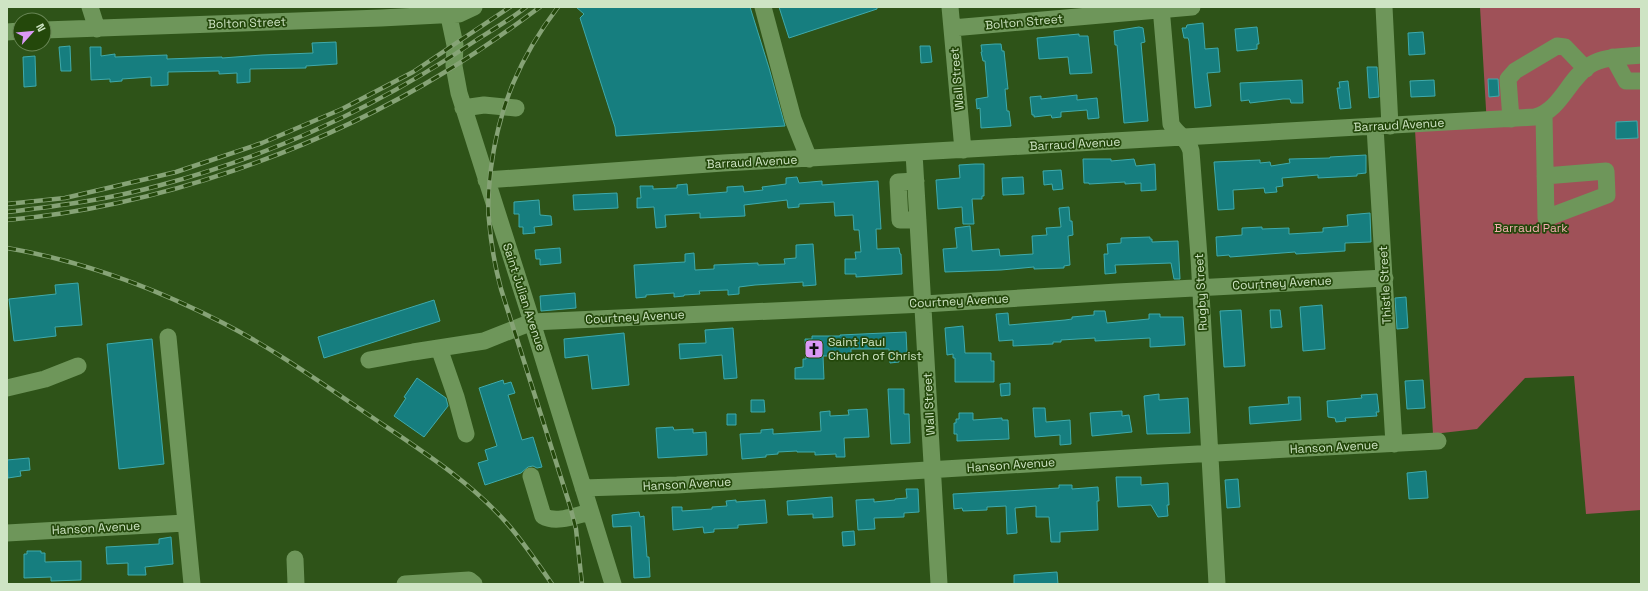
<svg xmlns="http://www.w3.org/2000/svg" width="1648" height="591" font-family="'Space Grotesk',sans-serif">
<rect width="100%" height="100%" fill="#2e5318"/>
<path fill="#9f5158" d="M1480,7H1641V510L1586,514L1574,376L1525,378L1477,429L1433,434L1415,130L1487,126Z"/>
<path fill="#167e7f" stroke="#3faaab" d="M576,7H750L769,68L785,126L616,136L615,127L580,18L584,14Z
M779,7H877V9L789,38Z
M1203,23L1205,49L1218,48L1220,72L1207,73L1211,106L1195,108L1189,41L1188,38H1184L1182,28H1186L1187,25Z
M1139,27L1143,28L1145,42L1141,43L1148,121L1124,123L1117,45H1115L1114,31Z
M1257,27L1259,44H1257V49L1237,51L1235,29Z
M1423,32L1425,54L1409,55L1408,33Z
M1079,34V36H1088L1092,73L1070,74L1068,57L1039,59L1037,38Z
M336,42L337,64L306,66V68L250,69V82L237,83V73L219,74V71L168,72V85L151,86V77L122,79V81L110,82V79L91,80L90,47H101V56L115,54V57L167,55V59L222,57V58L262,55L313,53L312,43Z
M995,44H1001L1002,51H1004L1008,89H1005L1007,111H1009L1011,126L981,128L980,108L977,109L976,99L988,97L985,61H983L981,52H982L981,45Z
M70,46L71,71H61L59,47Z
M920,46H930L932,62L921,63Z
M35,56L36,86L24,87L23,57Z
M1367,67H1377L1379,97L1369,98Z
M1488,79H1498L1499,96L1489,97Z
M1302,80L1303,103H1291L1290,99H1283L1250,103L1249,100L1241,101L1240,83Z
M1434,80L1435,96L1411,97L1410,81Z
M1348,81L1351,108L1340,109L1337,88H1340L1339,82Z
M1077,95V100L1097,98L1099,118L1088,119L1087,110L1061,112V117L1052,118L1051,115L1034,117V115H1032L1030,97L1041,96V99Z
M1637,121L1638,138L1616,139V122Z
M1366,155V173L1357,174V176L1318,178V175L1282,178L1283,186L1276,187L1277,192L1265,193L1264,188L1233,190L1234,209L1218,210L1214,162L1260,160V163L1270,162L1271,166L1290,163L1289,159L1330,158V157Z
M1083,159H1111V161L1134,159L1136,166L1155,164L1156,190L1141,191V183L1125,184V182L1089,184V183H1084Z
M975,164H984V196H982V199H972L974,224H963L962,207L938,209L936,180L960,178L959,165Z
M1061,170L1063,189L1053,190L1052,184L1044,185L1043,171Z
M797,177L799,183L822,181V185L878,181L881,229H876L877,249L899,248L900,254H901L902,274L856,277V274H845V259H856L855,252H861L859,230H854L853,215L835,216L834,202L799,204V207L788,208L787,200L744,205L745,216L700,218V213L665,215L666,227L656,228L654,207L637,208V198H641L640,186H653V189L677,188V185L687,184L688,195L727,192V187L743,186L744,192L763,190L762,187L786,184V178Z
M1023,177L1024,194L1003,195L1002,178Z
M617,193L618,208L574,210L573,195Z
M539,200L540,215L551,216L552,225L534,227L535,233L523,234V227H519V214H514V202Z
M1069,207L1070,221H1072L1073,235L1068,236L1070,265L1064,266V268L1034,269V267L1001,270L945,272L943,249L957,248L955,228L970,226L972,251L999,249L1000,256L1033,254L1032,236L1047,235L1046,228L1061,227L1059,208Z
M1370,213L1371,242L1345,243V251L1296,254L1295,252L1230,257L1229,255L1217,256L1216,237L1242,235V228L1262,227V229L1289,228V234L1323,232V228L1348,226L1347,215Z
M1150,237V239H1152V242L1178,241L1180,279H1174L1171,263L1115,265L1116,273L1105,274L1104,254H1108L1107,244L1121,243V238Z
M813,244L816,285L803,286V282L755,285L739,287V294L728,295V290L699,291L700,294L684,295V296L674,297V293L646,295V297L636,298L634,265L685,262V254L694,253L695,270L714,269V265L758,263V265L785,264L784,259L796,258V245Z
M560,248L561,263L540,265V259H536L535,250Z
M78,283L82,325L55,327L56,336L14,341L9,299L56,294L55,285Z
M575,293L576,308L541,311L540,296Z
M1406,297L1408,328L1397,329L1395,298Z
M434,300L440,321L324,358L318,337Z
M1322,305L1325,349L1303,351L1300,307Z
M1241,310L1245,366L1224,367L1220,311Z
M1270,310H1280L1282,327L1271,328Z
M1094,311H1105L1107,323L1149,319V314H1160V317H1183L1185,345L1150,347V338L1095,341V338L1061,340V342H1053V344L1013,346V340L999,341L996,314L1008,313L1009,325L1065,320L1072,319V317L1094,315Z
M963,326L965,353H991V361H994V382H955V358H953V354L947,355L945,328Z
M733,328L737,378L724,379L722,355L680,359L679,344L706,343L705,330Z
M906,332L907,353L898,354L899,362L890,363L889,349H851V356H823L824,379H795V368L803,367V359H806L805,339H812V336H840V335Z
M624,333L629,385L592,389L588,355L565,358L564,339Z
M152,339L164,464L119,469L107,344Z
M417,378L446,398L448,406L424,437L394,416L406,398L404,397Z
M503,380L504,384L511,382L515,393L508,395L522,440L533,437L542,467L537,468L533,466L528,467L521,473L485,485L478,463L488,460L485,450L497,446L479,388Z
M1423,380L1425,408L1407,409L1405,381Z
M1010,383V395L1001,396L1000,384Z
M888,389H904V414H909L910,443L891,444Z
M1159,394V400L1188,398L1190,433L1147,434L1144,396Z
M1377,394L1379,412H1376L1377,416L1345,418L1346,421L1336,422L1335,418L1328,417L1327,401L1362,398L1361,395Z
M1288,397H1300L1301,420L1250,424L1249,407L1289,404Z
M751,400H764L765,412H751Z
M1033,408H1045L1046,422L1070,420L1071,444L1060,445V435L1035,437Z
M867,409L869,437L844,438L845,457H836V454L815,455V452H797V451L778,452V454L766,455V457L742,459L740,434L761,433V430L773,429V434L821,431L820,412L830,411V416L849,415L848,410Z
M1122,411V416L1129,415L1132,432L1092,436L1090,413Z
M959,413H973V420L1002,418V420H1008L1009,439L957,441V434H954V423H956V419H959Z
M727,414H736V425H727Z
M673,427L674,430L693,429V433L706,432L707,455L658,458L656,428Z
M29,458L30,470L20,471L21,476L8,478L7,460Z
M1426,471L1428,498L1409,499L1407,473Z
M1116,477H1141V485L1168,483L1169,505H1167L1168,516L1158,517L1151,505L1118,507Z
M1238,479L1240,507L1227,508L1225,480Z
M1059,485H1072V489L1098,487L1099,501H1097L1098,530L1060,532V542H1051L1049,517H1036V506L1015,508L1017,533L1007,534L1006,506L987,507V510L963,511L962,508L954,509L953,494L1059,488Z
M906,489H918L919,512L904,513V517L874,518L875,529L858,530L856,500L874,499V502L895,500V499L907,498Z
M832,497L833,517L813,518V514L788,515L787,501Z
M736,500V502L765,500L767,523L738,525V528L714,529V532L704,533L703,527L673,530L672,507H682V511L712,509V507L727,506L726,501Z
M639,512L640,517L644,516L647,557H649L650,577L634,578L631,526L613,527L612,515Z
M854,531L855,545L843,546L842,532Z
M171,537L173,564L145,567L146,575H128V563L107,564L106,547L159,544V539Z
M27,551H41V553H45V562L81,561V580L51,581V577L24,578V554H27Z
M1057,572L1058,584H1014V575Z"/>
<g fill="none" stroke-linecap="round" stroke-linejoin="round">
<path stroke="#6e965a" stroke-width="17" d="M90,7L97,29
M447,7L455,45L454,66L459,93L532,322L613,584
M763,7L793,119L809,159
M950,7L963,150
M1161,7L1171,124C1177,135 1188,138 1191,151L1199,257L1217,584
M1384,7L1390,126
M952,28L1192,7
M44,30L381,18L459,14L474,7
M7,32L20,31
M1613,57L1626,81H1641
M463,108L484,105L516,108
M1544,115L1546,218L1607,195L1606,171L1545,176
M1511,119L1508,79L1515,71L1557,46L1565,47L1586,69
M1375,127L1394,444
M914,153L939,584
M486,180L723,163L1535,117C1561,110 1568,79 1590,65C1605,56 1624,57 1641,55
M916,181L898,182L900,220H918
M168,337L192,584
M439,348L456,397L466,434
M369,360L413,352L484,341L532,322L924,304L1117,292L1385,278
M7,388L45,379L78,366
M531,476L543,516C556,524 577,515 590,512
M583,488L677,485L1161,456L1438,441
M7,533L185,523
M295,559L296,584
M405,584L469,580L474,584"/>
<g stroke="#86a376" stroke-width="4.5">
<path id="rail" d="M558,7C520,57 499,106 491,168C489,185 487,204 489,220C491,244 495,267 501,289L570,506L576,529L582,584
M7,204L65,198L176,172L262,143L342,109L413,72L510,7
M7,212C59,206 111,199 161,185C274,155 382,104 478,39C494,29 511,19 526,7
M7,220C156,207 318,150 445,72C478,52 509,30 540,7
M7,248C83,261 155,288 223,323C270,347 314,378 357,407C409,443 470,479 511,528C526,546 539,565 552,584"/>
</g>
<use href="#rail" stroke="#24480b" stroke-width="3" stroke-dasharray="9" stroke-linecap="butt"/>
</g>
<defs>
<g id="church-square" transform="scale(1)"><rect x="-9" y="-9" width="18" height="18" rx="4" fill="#db99f6" stroke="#24480b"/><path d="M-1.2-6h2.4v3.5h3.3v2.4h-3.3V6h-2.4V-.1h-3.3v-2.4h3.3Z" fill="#111"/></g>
</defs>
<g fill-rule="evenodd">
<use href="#church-square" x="814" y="349"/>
</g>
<g text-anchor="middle" stroke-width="3.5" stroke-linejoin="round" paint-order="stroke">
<g font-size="12" fill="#cee4c4" stroke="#24480b">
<text transform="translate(1024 22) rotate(-5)" y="4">Bolton Street</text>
<text transform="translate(247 23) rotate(-2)" y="4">Bolton Street</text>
<text transform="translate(957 79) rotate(-95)" y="4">Wall Street</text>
<text transform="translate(1399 125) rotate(-3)" y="4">Barraud Avenue</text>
<text transform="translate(1075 144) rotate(-3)" y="4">Barraud Avenue</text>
<text transform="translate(752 162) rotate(-3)" y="4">Barraud Avenue</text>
<text transform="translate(1282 283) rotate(-3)" y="4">Courtney Avenue</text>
<text transform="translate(1385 285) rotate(-93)" y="4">Thistle Street</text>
<text transform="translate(1201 292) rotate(-93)" y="4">Rugby Street</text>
<text transform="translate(524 297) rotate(72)" y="4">Saint Julian Avenue</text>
<text transform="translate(959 301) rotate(-3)" y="4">Courtney Avenue</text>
<text transform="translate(635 317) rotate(-3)" y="4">Courtney Avenue</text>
<text transform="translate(929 404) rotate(-93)" y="4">Wall Street</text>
<text transform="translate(1334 447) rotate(-3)" y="4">Hanson Avenue</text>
<text transform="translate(1011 465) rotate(-4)" y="4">Hanson Avenue</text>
<text transform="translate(687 484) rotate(-3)" y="4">Hanson Avenue</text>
<text transform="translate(96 528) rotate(-3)" y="4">Hanson Avenue</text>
</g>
<g font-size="12" fill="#f3adb0" stroke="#24480b">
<text x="1531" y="232">Barraud Park</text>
</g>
<g font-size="12" fill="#cee4c4" stroke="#24480b" text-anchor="start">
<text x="828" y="346">Saint Paul<tspan x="828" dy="14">Church of Christ</tspan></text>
</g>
</g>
<rect width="1648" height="591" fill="none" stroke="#cee4c4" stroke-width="16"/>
<g transform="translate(32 32) rotate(63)"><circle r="19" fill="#24480b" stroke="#688655"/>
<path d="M0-3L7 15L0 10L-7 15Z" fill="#db99f6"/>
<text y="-6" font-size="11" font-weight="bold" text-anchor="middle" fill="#cee4c4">N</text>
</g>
</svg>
